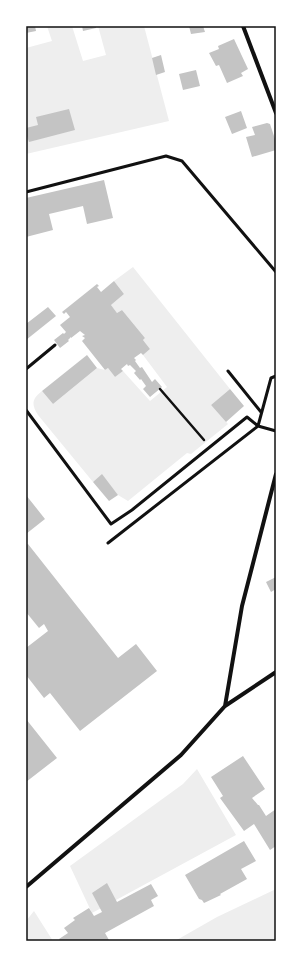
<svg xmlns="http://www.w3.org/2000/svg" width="302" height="967" font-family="'Public Sans',sans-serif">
<rect width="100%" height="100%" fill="#fff"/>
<path fill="#eee" d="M47,26H72L83,61L106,55L98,26H144L169,121L26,154V48L52,41Z
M133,267L230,389L211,405L228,424L191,454L187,453L128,501L118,495L102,475L93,482L38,415C31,404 32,399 42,391L53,404L97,368L105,370L108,368L115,377L123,371L150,401L167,387L143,355L150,349L143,340L145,338L122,310L117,313L111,305L124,294L114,281Z
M197,769L236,835L92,913L70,866L183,784Z
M276,889V941H175L217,917Z
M34,911L53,941H26V921Z"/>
<path fill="#c4c4c4" d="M26,26H35L36,31L26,33Z
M82,26H96V28L83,31Z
M189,26H203L205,32L191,34Z
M234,39L248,69L241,73L243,76L227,83L219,65L216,66L209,53L219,49L218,46Z
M161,55L165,72L156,75L152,58Z
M196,70L200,86L183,90L179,74Z
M69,109L75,130L29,142L27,136H26V128L38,125L36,117Z
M241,111L247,128L232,134L225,117Z
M267,123L270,124L276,142V150L252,157L246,137L255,135L252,127Z
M104,180L113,218L87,224L83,206L49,214L53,230L26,237V198Z
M114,281L124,294L111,305L117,313L122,310L145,338L143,340L150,349L143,355L141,353L134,358L136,360L135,361L140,368L142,367L152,382L155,379L162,387L150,397L143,389L146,386L141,379L140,380L134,373L136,371L130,365L128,366L127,364L121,369L123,371L115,377L108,368L105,370L82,341L85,338L82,336L85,335L80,331L71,338V337L68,340L69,341L60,348L54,340L63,333L64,334L66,332L60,325L70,317L66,312L64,314L62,312L97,284L99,286L97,287L101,292Z
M48,307L56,316L26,340V324Z
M87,355L97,368L53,404L42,391Z
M230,389L244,406L226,422L211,405Z
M102,474L118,495L109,501L93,482Z
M26,495L45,519L26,534Z
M28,544L118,658L136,644L157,671L80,731L50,693L44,698L26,675V648L48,631L44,624L39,628L26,612V545Z
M276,577V589L271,592L266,582Z
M26,719L57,758L26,782Z
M243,756L265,789L252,798L258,805H259L266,816L276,809V846L270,850L254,824L244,831L220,798L223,796L211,777Z
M244,841L256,861L241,869L247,879L220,894L221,895L204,903L202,900L199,899L185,875Z
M107,883L117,902L151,884L158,896L151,900L154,906L105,933L109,940L107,941H60L59,939L68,933L64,928L75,920L73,918L89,908L94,916L102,912L92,893Z"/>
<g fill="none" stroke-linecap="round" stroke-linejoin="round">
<path stroke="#111" stroke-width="2.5" d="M160,389L204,440"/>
<path stroke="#111" stroke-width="3" d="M26,192L166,156L182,161L276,272
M26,369L55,345
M228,371L261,412
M26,410L111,524L132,510L247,417L258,426L276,431
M108,543L258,426L271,378L276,376"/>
<path stroke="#111" stroke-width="4" d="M243,26L276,113
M225,706L242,606L276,474
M26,887L181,755L225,706L276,672"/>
</g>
<rect width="302" height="967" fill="none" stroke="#ffffff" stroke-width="54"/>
<rect x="27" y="27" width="248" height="913" fill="none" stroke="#111" stroke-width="1.5"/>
</svg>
